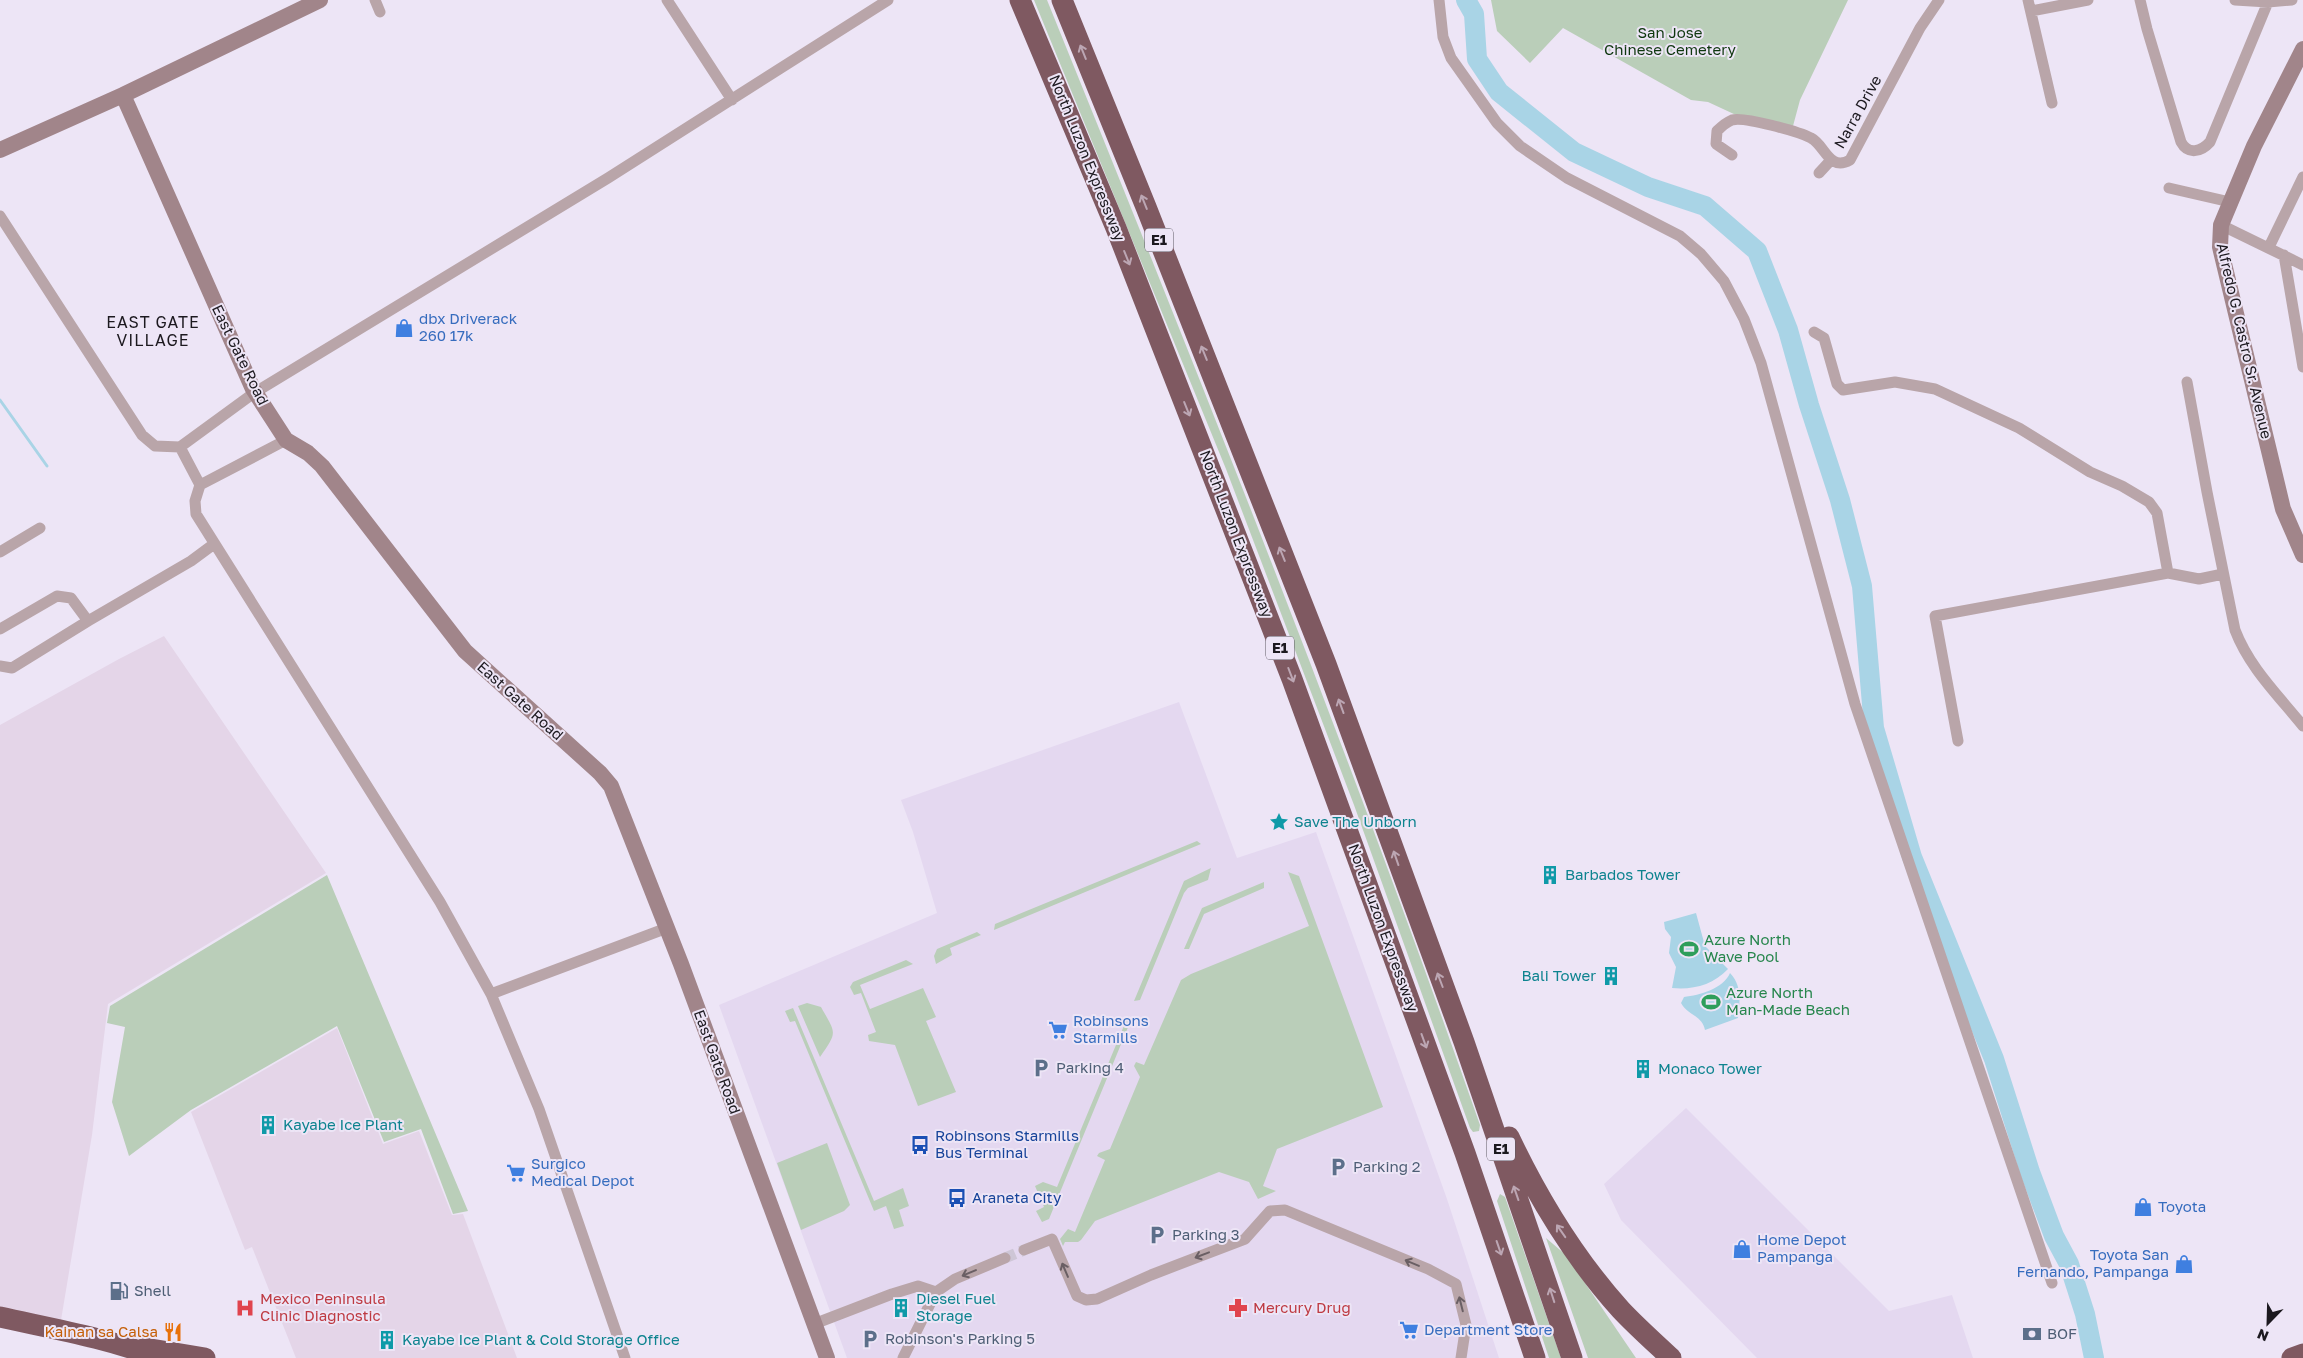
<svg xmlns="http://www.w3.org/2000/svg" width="2303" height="1358" font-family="'Golos Text',sans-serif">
<rect width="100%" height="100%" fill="#ede5f6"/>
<path fill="#e4d8f0" d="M1179,702L1237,858L1316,832L1447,1199L1499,1358H847L719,1005L937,913L913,832L901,800Z
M1686,1108L1889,1311L1952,1295L1973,1358H1757L1621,1220L1604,1184Z"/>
<path fill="#e4d5e8" d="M164,636L326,873L108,1004L92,1135L61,1320L0,1308V725L119,659Z
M337,1028L383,1144L419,1131L452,1215L463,1214L517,1358H296L252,1247L245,1250L191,1112Z"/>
<path fill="#baceb9" d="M1034,0H1047C1198,372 1347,745 1480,1125L1479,1131L1473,1132L1470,1128L1354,805L1226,469Z
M1491,0H1848L1800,100L1793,126L1736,115L1708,102L1691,100L1563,28L1530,63L1497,31Z
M1197,841L1201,844L994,930L995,924Z
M1211,868L1208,880L1188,888L1184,893L1140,1000L1134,1001L1184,881Z
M1288,872L1299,876L1383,1107L1277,1149L1263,1186L1276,1191L1258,1199L1249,1182L1219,1172L1095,1221L1081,1240L1078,1242H1065L1063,1246L1060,1239L1068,1229L1075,1232L1105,1160L1097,1156L1099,1153L1110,1149L1140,1077L1134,1066L1136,1062L1144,1065L1181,980L1191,974L1309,926Z
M327,875L468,1211L453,1214L421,1129L384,1142L337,1026L191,1110L129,1156L112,1102L125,1027L107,1023L110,1006Z
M1264,882V888L1204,914L1189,949H1184L1202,908Z
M977,932L981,935L950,948L952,955L936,964L934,956L937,949Z
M906,960L913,964L860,985L870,1009L923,988L936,1017L926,1021L956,1092L918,1106L895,1045L869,1041L868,1035L876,1032L861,993L854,995L850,987L853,982Z
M807,1003L821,1007C836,1034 838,1031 820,1057L798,1006Z
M793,1008L874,1201L903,1188L909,1206L899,1210L904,1226L894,1229L886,1206L874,1211L795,1021L790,1022L785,1011Z
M1128,1016L1131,1020L1049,1219L1042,1222L1036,1211L1044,1207L1035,1186L1043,1182L1057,1187Z
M827,1143L850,1205L844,1211L801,1230L777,1163Z
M1500,1194L1505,1197L1561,1358H1549L1497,1201Z
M1546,1238L1566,1255L1636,1358H1588Z"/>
<path fill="#a9d4e6" d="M1696,913L1705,946L1728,969C1713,985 1693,990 1672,988L1676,967L1669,953L1671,937L1665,929L1664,922Z
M1730,973C1742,985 1740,1002 1738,1018L1705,1030C1702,1015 1687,1015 1681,1003L1684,997C1700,995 1723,989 1730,973Z"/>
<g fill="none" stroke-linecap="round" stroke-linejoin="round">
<path stroke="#a9d4e6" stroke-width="3" d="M0,400L47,466"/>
<path stroke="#a9d4e6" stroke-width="20" d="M1466,0L1474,14L1477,59L1499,92L1574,152L1648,187L1705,206L1757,251L1788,330L1809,405L1840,500L1862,586L1874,728L1912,857L1994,1059L2030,1172L2054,1236L2069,1264L2085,1314L2094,1358"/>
<path stroke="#cec6d6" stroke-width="11" stroke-dasharray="11 5.5" stroke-linecap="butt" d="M1005,1258L1024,1250"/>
<path stroke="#b9a5a9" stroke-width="11" d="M375,0L380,12
M667,0L732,100
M1439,0L1443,37L1451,58L1497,123L1520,146L1567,178L1680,236L1701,254L1724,281L1744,319L1761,363L1855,704L2052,1283
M2028,0L2052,103
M2140,0L2147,29L2181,142C2188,155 2201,152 2210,142L2268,2
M2235,0L2268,2L2292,0
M2031,11L2088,0
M1732,155L1716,144L1717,131C1721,127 1727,122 1732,120C1743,116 1800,132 1811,138C1825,145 1829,172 1850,160L1920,28L1939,0
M1819,173L1831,160
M2169,188L2230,202
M0,216L142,435L155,446L180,447L254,393L608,178L888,0
M2221,225L2303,265
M2269,247L2303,177
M2284,255L2303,367
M1814,332L1824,338L1837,384L1843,390L1895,382L1935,389L2019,428L2090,472L2122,486L2149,502L2157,513L2168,573
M2187,382L2207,492L2235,630C2249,667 2278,695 2303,726
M286,440L200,485L195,501L196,514L440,902L491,994L539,1109L625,1358
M180,447L200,485
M0,552L40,528
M0,629L57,596L71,598L88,621
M0,666L12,668L88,621L191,561L214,544
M1958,741L1935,616L2168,573L2199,579L2223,574
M491,994L667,928
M1024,1250L1052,1239L1077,1296L1086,1300L1097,1299L1151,1275L1245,1239L1270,1211L1285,1210L1428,1269L1456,1284L1466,1325L1461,1358
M814,1324L892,1294L918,1286L936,1292
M903,1358L936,1292L955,1279L1005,1258"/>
<path stroke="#a1858a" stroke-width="16" d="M2303,49L2254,146L2221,225L2220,247L2283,509L2303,555
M123,95L253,389L286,440L308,453L322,466L465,651L600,773L611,786L681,964L827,1358
M0,150L123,95L320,0"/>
<path stroke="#7f5961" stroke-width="21" d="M1020,0L1116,228L1292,679L1465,1153L1535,1358
M1062,0L1146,207L1326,664L1464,1042L1572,1358
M1509,1137C1539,1200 1575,1259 1621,1310C1637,1327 1654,1342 1671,1358
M0,1317C54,1329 107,1338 159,1358
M145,1348L205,1358
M2292,1358L2303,1354"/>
</g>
<defs><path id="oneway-shaft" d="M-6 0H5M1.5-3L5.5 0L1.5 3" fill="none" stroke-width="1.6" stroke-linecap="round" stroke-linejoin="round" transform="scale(1.25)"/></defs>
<g stroke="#bca6b3">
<use href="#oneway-shaft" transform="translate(1083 52) rotate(-112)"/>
<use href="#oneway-shaft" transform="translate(1144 202) rotate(-112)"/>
<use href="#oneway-shaft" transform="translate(1127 258) rotate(68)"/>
<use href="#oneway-shaft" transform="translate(1204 353) rotate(-112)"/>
<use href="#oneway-shaft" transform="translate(1187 409) rotate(68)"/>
<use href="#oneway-shaft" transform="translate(1282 554) rotate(-112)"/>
<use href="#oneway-shaft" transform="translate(1291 675) rotate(69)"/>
<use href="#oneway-shaft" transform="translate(1341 706) rotate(-110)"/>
<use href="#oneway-shaft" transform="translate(1396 858) rotate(-109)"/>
<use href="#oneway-shaft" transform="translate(1440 980) rotate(-111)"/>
<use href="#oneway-shaft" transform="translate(1424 1041) rotate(70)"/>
<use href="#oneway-shaft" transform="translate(1516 1193) rotate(-109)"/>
<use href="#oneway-shaft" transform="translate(1561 1231) rotate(-125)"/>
<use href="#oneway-shaft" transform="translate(1499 1248) rotate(71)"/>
<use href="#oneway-shaft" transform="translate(1552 1295) rotate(-108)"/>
</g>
<g stroke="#6a5f64">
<use href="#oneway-shaft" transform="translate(1202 1255) rotate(159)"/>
<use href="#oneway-shaft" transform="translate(1412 1263) rotate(-157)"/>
<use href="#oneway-shaft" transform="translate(1065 1270) rotate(-113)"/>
<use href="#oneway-shaft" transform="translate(969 1273) rotate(157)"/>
<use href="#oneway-shaft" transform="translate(1461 1304) rotate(-104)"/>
</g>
<defs>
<g id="shop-bare" transform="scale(1.5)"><path d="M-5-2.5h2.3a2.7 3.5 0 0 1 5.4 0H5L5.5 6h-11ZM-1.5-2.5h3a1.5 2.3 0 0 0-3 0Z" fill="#3f7fe0" stroke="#ede5f6" stroke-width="2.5" paint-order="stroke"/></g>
<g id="sight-bare" transform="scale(1.5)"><path d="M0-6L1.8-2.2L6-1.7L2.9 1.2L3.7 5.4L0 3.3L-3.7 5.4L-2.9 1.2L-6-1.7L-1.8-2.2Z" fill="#0f9aa8" stroke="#ede5f6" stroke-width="2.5" paint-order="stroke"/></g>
<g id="building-bare" transform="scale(1.5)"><path d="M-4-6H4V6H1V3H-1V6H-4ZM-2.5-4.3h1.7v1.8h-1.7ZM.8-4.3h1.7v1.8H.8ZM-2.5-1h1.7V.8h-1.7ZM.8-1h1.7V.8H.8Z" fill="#0f9aa8" stroke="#ede5f6" stroke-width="2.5" paint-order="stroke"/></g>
<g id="stadium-bare" transform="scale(1.5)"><path d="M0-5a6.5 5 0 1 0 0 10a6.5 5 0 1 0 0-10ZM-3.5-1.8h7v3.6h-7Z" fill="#2e9e5b" stroke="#ede5f6" stroke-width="2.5" paint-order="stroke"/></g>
<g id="supermarket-bare" transform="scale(1.5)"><path d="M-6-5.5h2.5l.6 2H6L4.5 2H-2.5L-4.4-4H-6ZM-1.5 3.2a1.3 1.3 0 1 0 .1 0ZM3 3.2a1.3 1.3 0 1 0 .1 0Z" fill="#3f7fe0" stroke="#ede5f6" stroke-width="2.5" paint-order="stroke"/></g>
<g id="parking-bare" transform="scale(1.5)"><path d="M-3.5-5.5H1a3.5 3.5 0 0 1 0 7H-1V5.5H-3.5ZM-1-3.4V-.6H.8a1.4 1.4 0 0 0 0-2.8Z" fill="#5c6f8a" stroke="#ede5f6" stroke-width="2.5" paint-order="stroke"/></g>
<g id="bus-bare" transform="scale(1.5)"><path d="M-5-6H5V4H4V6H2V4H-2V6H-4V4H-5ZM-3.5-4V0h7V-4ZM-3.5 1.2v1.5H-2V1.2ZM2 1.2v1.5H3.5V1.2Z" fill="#1a4fb4" stroke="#ede5f6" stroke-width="2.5" paint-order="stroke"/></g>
<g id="fuel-bare" transform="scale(1.5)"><path d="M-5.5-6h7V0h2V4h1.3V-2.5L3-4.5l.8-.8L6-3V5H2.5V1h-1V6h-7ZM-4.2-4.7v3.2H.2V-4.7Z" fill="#5c6f8a" stroke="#ede5f6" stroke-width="2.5" paint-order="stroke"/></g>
<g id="hospital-bare" transform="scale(1.5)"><path d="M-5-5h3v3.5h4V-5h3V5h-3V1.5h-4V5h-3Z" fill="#e0444e" stroke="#ede5f6" stroke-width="2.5" paint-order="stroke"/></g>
<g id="pharmacy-bare" transform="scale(1.5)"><path d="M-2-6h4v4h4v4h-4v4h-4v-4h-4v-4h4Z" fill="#e0444e" stroke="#ede5f6" stroke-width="2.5" paint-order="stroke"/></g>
<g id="restaurant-bare" transform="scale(1.5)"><path d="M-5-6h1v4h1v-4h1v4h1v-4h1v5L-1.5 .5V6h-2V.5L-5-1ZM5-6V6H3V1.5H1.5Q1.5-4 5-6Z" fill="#e8710a" stroke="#ede5f6" stroke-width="2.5" paint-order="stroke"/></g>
<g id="bank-bare" transform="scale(1.5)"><path d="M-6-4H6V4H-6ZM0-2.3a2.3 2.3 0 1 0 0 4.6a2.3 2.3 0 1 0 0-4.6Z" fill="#5c6f8a" stroke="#ede5f6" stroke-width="2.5" paint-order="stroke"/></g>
</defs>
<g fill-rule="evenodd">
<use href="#shop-bare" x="404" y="328"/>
<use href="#sight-bare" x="1279" y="822"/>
<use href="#building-bare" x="1550" y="875"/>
<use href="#stadium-bare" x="1689" y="949"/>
<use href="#building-bare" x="1611" y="976"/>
<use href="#stadium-bare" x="1711" y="1002"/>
<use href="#supermarket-bare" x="1058" y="1030"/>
<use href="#parking-bare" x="1041" y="1068"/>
<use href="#building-bare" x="1643" y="1069"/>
<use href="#building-bare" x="268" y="1125"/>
<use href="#bus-bare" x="920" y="1145"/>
<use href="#parking-bare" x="1338" y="1167"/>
<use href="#supermarket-bare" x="516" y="1173"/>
<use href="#bus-bare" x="957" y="1198"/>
<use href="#shop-bare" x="2143" y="1207"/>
<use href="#parking-bare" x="1157" y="1235"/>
<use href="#shop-bare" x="1742" y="1249"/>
<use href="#shop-bare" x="2184" y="1264"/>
<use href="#fuel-bare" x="119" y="1291"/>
<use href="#hospital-bare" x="245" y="1308"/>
<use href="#building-bare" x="901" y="1308"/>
<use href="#pharmacy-bare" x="1238" y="1308"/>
<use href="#supermarket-bare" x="1409" y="1330"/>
<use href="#restaurant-bare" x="173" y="1332"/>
<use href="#bank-bare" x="2032" y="1334"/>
<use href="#parking-bare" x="870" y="1339"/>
<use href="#building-bare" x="387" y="1340"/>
</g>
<g text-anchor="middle" stroke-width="4" stroke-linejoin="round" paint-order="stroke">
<g fill="#ede5f6" stroke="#5b5660" stroke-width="1">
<rect x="1145" y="228.5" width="28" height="23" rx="4"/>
<rect x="1266" y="636.5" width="28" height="23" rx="4"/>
<rect x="1487" y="1137.5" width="28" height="23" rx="4"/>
</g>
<g font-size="14" font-weight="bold" fill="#1c191f">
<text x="1159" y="245">E1</text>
<text x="1280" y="653">E1</text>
<text x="1501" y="1154">E1</text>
</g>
<g font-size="15" fill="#0f380f" stroke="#ede5f6">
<text x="1670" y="38">San Jose<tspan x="1670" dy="17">Chinese Cemetery</tspan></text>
</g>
<g font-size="15" fill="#1c191f" stroke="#ede5f6">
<text transform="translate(1858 112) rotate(-61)" y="5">Narra Drive</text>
<text transform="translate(1087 158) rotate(68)" y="5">North Luzon Expressway</text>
<text transform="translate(2244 341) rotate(77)" y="5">Alfredo G. Castro Sr. Avenue</text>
<text transform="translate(240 355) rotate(64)" y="5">East Gate Road</text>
<text transform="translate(1236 534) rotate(69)" y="5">North Luzon Expressway</text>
<text transform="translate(520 701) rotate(42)" y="5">East Gate Road</text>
<text transform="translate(1383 928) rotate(70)" y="5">North Luzon Expressway</text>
<text transform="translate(717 1062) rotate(70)" y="5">East Gate Road</text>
</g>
<g font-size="15" fill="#366cbe" stroke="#ede5f6" text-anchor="start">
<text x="419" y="324">dbx Driverack<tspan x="419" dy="17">260 17k</tspan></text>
<text x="1073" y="1026">Robinsons<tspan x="1073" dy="17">Starmills</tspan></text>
<text x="531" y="1169">Surgico<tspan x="531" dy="17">Medical Depot</tspan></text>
<text x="2158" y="1212">Toyota</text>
<text x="1757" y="1245">Home Depot<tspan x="1757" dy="17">Pampanga</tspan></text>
<text x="2169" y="1260" text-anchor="end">Toyota San<tspan x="2169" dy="17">Fernando, Pampanga</tspan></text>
<text x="1424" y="1335">Department Store</text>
</g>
<g font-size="15" fill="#0d838f" stroke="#ede5f6" text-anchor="start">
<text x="1294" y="827">Save The Unborn</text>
<text x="1565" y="880">Barbados Tower</text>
<text x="1596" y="981" text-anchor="end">Bali Tower</text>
<text x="1658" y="1074">Monaco Tower</text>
<text x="283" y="1130">Kayabe Ice Plant</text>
<text x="916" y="1304">Diesel Fuel<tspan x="916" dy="17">Storage</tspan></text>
<text x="402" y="1345">Kayabe Ice Plant &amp; Cold Storage Office</text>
</g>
<g font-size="15" fill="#27864d" stroke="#ede5f6" text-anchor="start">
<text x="1704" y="945">Azure North<tspan x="1704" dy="17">Wave Pool</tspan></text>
<text x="1726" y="998">Azure North<tspan x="1726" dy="17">Man-Made Beach</tspan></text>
</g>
<g font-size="15" fill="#4e5e75" stroke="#ede5f6" text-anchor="start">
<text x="1056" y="1073">Parking 4</text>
<text x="1353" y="1172">Parking 2</text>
<text x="1172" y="1240">Parking 3</text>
<text x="134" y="1296">Shell</text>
<text x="2047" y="1339">BOF</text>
<text x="885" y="1344">Robinson's Parking 5</text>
</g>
<g font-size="15" fill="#164399" stroke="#ede5f6" text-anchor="start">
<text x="935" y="1141">Robinsons Starmills<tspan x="935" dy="17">Bus Terminal</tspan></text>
<text x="972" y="1203">Araneta City</text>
</g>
<g font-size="15" fill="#be3a42" stroke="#ede5f6" text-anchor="start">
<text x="260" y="1304">Mexico Peninsula<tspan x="260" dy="17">Clinic Diagnostic</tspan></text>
<text x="1253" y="1313">Mercury Drug</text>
</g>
<g font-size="15" fill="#c56008" stroke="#ede5f6" text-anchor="end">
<text x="158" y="1337">Kainan sa Calsa</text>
</g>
<g font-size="16" letter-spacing="1" fill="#1c191f" stroke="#ede5f6">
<text x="153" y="328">EAST GATE<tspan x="153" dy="18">VILLAGE</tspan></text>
</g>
</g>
<g transform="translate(2268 1323) rotate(203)" stroke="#ede5f6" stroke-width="4" paint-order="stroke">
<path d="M0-4L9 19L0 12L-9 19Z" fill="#1c191f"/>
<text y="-8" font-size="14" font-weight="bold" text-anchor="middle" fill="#1c191f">N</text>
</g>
</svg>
